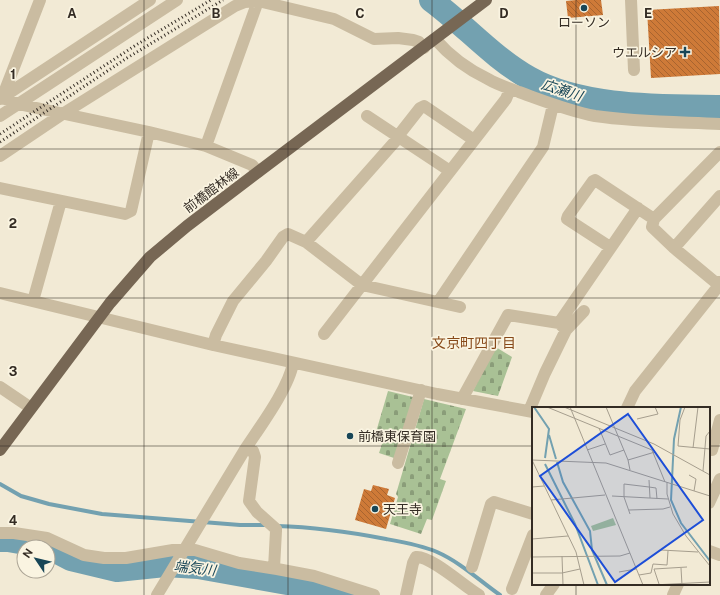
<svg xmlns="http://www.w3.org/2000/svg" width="720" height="595" font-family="'Public Sans','Noto Sans JP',sans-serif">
<defs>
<pattern id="cemetery-stones" width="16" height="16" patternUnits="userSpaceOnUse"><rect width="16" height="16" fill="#a9c195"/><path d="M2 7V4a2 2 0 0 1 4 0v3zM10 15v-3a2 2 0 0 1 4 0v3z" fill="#8a9d79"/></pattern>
<pattern id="building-back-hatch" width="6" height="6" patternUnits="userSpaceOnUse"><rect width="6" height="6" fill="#ce7a38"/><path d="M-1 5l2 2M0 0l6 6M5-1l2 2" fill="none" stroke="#a8642f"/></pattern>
</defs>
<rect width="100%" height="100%" fill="#f2ead5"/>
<path fill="url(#cemetery-stones)" d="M494,346L512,357L498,396L473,391Z
M388,391L417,398L397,459L379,453L385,435L376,432Z
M424,399L466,409L440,479L446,481L432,520L427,519L421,534L390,524L398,497L396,494Z"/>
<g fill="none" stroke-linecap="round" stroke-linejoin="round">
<path stroke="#73a1b0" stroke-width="4" d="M0,484L21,496L49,504L102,514L240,525H268
M277,526C314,527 350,532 386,539C403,542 421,545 437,552C460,562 480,581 500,595"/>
<path stroke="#73a1b0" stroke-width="24" d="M431,0C465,25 492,57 529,78C582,108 660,106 720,107
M0,540H8L48,547
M48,547L71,559L117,570L165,565L198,567L332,591L343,595"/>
</g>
<path fill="url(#building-back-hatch)" d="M576,0H601L603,15L568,18L566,1Z
M719,6L720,74L651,78L647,10Z
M373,485L389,489L387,495L395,498L386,529L355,520L364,489L371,491Z"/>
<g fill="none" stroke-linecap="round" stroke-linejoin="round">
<path stroke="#cabca1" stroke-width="12" d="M631,0L634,70
M435,39C449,55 469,70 488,79C498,85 509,88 519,92C544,101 569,111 595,116C636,122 678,122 720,124
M0,97L18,104L149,132L206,146L252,165L258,172
M2,98L40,0
M0,99L150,0
M0,116L177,0
M367,116L450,171
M398,136L420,108L424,106L474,140
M206,146L258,1
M720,152L654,219L652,227L674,248L715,282H720
M0,156L64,113L235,6L245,2L258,1L334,19L374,39L398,38L413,40L419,42L424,48
M0,188L125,214L131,211L149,132
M306,242L399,137
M610,247L567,219L568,216L593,181L595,180L654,219
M674,248L720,196
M0,293L213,345L437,394L533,412
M33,301L61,201
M438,302L543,147L553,105
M566,330L559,323L638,208
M324,334L506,99L510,89
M213,345L216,335L233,301L266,261L283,237L288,234L306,242L362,285L460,307
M0,387L31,408
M462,399L508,315L559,323
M627,408L635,391L720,284
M529,411L545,373L566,330L584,311
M247,447L253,451L255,457L249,501L257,512L276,529V531L274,568
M712,450L720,420
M398,463L421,390
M709,503L720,479
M0,533H14L47,538L84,555L104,558H126L173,550H195L239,563L277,569L314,576L374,595
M709,551L720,555
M472,567L491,504L494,502L533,514
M512,589L533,535
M157,595C186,547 215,499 244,451C259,428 289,388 293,363
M406,595L413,563L416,557C430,555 465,587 479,595
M546,595L554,584
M673,595L678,584"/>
<path stroke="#776754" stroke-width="12" d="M0,450L110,303L150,257L187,226L258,172L486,0"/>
<path stroke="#342c24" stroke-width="3" stroke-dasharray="1 3" stroke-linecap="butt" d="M0,134L136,45L211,0
M0,142L127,58L223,0"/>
</g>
<path fill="none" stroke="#342c24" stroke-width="1" stroke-opacity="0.55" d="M144,0V595M288,0V595M432,0V595M576,0V408M0,149H720M0,298H720M0,446H533M709,446H720M576,584V595"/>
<g fill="#184657" stroke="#faf4e1" stroke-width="1.5">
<circle cx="584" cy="8" r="4"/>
<path d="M683 46h4v4h4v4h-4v4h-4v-4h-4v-4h4z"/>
<circle cx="350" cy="436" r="4"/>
<circle cx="375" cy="509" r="4"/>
</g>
<g text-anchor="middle" stroke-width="3.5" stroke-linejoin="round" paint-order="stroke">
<g font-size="13" fill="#342c24" stroke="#faf4e1" text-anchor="start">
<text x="584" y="27" text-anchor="middle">ローソン</text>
<text x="677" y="57" text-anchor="end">ウエルシア</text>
<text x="358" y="441">前橋東保育園</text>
<text x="383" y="514">天王寺</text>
</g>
<g font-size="13" fill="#342c24" stroke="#faf4e1">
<text transform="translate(211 190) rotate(-37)" y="5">前橋館林線</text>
</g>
<g font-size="14" font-style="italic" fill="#184657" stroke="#faf4e1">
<text transform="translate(562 90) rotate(18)" y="5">広瀬川</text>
<text transform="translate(195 568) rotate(7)" y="5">端気川</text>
</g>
<g font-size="14" fill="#874919" stroke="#faf4e1">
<text x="474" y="348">文京町四丁目</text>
</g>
</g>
<g transform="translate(532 407)">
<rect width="178" height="178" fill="#f2ead5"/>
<path d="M81,111L84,118L61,124L59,119Z" fill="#a9c195"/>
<path fill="none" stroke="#73a1b0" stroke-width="2" d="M2,0L17,22L13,51M149,0L142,32L139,93L149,116L178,154M17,28L24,52M25,55L31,75L58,124L60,143L75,178M13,57L43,117L66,178"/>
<path fill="none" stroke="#a69e8e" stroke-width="1" d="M15,0L120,43L133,75M32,0L122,37L178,68M38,0L111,178M74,0L96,53L98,63M153,0L148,13L146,39L178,42M105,12L126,7L123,0M67,21L78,48L92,43M161,41L166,0M55,43L73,37M0,53L44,145L52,178M0,53L74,56L178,89M96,53L123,45M171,64L174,29L178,24M157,68L164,72L162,84M117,73L118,91M135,75V87L141,107L154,129L178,159M0,80L12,79M117,80L124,81L125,92M80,89L136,92M19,93L73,88M97,103L131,102L138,100M98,107L92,90V77L117,80M0,132L36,129M129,143L166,145M30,149L31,178M0,150L88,149L98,146M149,161L150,178M87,165L104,162M0,166H30L48,162M107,168L119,166L121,157L135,158L136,144M127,177L122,162L155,160M121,178L178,175"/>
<path fill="#1d4ed8" fill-opacity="0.15" stroke="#1d4ed8" stroke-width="2" d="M96,7L171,113L83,175L8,69Z"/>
<rect width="178" height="178" fill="none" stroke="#342c24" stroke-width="2"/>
</g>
<g font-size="13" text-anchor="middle" font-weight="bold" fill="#342c24" stroke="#faf4e1" stroke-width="3.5" stroke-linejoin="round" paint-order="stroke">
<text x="72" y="18">A</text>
<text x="216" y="18">B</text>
<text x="360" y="18">C</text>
<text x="504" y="18">D</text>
<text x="648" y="18">E</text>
<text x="13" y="79">1</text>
<text x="13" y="228">2</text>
<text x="13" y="376">3</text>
<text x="13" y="525">4</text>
</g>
<g transform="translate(36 559) rotate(305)"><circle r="19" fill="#faf4e1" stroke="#aba495"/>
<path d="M0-3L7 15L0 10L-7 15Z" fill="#184657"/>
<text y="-6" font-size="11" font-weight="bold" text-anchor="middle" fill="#342c24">N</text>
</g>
</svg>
